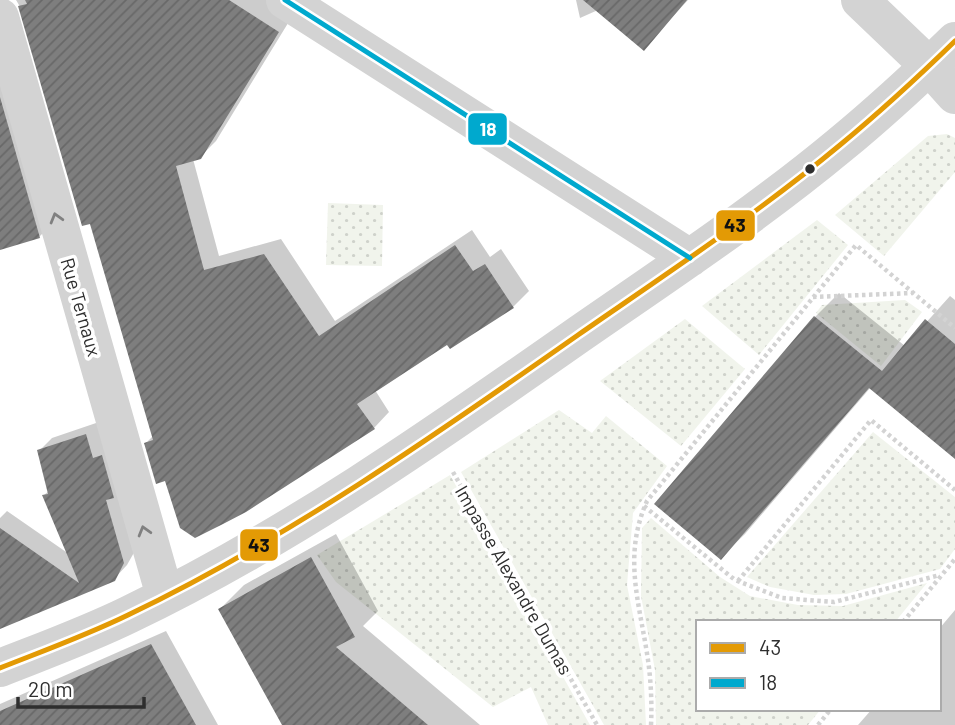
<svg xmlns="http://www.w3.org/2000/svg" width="955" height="725" font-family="Barlow,sans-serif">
<defs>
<pattern id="grass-dots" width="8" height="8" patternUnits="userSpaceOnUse" patternTransform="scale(1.75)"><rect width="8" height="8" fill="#f1f4ec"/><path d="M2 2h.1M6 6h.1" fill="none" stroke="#cfd2cb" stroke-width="1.8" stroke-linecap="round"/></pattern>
<pattern id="building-hatch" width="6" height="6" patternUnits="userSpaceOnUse" patternTransform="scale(1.75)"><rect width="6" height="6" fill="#7e7e7e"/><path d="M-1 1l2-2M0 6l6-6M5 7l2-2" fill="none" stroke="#686868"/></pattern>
</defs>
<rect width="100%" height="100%" fill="#fff"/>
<path fill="url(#grass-dots)" d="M947,134L955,138V172L884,256L835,215L928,136Z
M328,203L383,205L382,266L326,265Z
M817,220L848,245L759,355L702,306Z
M905,300L922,312L881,366L816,313L822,305Z
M685,319L745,369L681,446L600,381Z
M559,410L592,433L606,416L667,466L633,513L627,585L643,665L646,725H604L461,472Z
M873,432L955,497V549L940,569L846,594L814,595L770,587L747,577Z
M450,475L590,725H548L531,687L493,707L336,582L317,555Z
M651,518L720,577L750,596L798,605L843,606L927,583L895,622H698V709H821L808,725H656L655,670L641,596L642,528Z"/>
<path fill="#0003" d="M16,0H269L293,15L216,141L200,157L193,159L219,256L281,239L335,321L472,230L490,257L501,249L529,291L513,307L448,342L375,390L389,412L374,428L166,479L146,443L154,435L92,222L22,10Z
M576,0H688L644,48L598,10L580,18Z
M0,26L55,221L39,237L0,248Z
M839,293L905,346L950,296L955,300V456L871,387L745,534L720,558L815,317Z
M99,422L136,549L127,565L114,579L0,626V518L7,511L69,554L44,495L49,491L39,451L52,438Z
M336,534L378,611L363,626L480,725H284L220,609L244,585Z
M955,610V725H858L872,709H939V629Z
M166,631L218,725H0V704Z"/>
<path fill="url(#building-hatch)" d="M25,0H229L279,32L201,159L176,166L204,270L264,254L319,336L455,245L473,271L485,264L514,308L450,349L447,345L357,404L375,429L246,512L223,524L195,538L180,528L165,481L156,484L144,443L153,440L90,224L82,226L18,6L27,4Z
M583,0H687L644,51Z
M0,97L40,238L0,250Z
M814,316L882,371L925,319L955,344V459L869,388L721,560L654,504Z
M86,434L93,458L102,455L114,498L106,500L124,563L115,581L0,629V528L79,583L42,495L48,494L37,450Z
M311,557L355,637L336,647L428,725H282L218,609Z
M151,644L196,725H0V711Z"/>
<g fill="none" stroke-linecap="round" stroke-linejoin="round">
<path stroke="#d3d3d3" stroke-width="4.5" stroke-dasharray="3.5 3.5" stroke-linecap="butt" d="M813,297L913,293
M453,472L597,725
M644,506L735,580L782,598L834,602L940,575
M738,581L871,420L955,490
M903,622L955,559
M651,725C652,704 651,681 648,660C640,604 622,557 647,501L856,245L955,328
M818,725L831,709"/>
<path stroke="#d3d3d3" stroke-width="38" d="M285,0L690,258
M860,0L929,66L955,95
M0,17L165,596
M0,668C43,651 87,635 128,615C287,539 434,436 578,335C666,274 757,214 840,145C880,112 918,77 955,41"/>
<g stroke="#fff" stroke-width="10">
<path id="bus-1" d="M0,668C43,651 87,635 128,615C287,539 434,436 578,335C666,274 757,214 840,145C880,112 918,77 955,41"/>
</g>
<g stroke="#fff" stroke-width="10">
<path id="bus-2" d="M285,0L690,258"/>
</g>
<use href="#bus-1" stroke="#e39a05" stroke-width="5"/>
<use href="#bus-2" stroke="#00a9ce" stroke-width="5"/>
</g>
<defs><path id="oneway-chevron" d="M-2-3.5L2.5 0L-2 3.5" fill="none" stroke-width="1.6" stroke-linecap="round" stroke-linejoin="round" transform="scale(1.75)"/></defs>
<g stroke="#808080">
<use href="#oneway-chevron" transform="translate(56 218) rotate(-106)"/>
<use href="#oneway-chevron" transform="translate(144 531) rotate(-106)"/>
</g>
<circle fill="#2e2e2e" stroke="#fff" stroke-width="2.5" cx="810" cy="169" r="6"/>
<g text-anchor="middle" stroke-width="7" stroke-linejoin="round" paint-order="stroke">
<g font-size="19" fill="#2e2e2e" stroke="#fff">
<text transform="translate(81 307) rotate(74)" y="7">Rue Ternaux</text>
<text transform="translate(514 580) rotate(60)" y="7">Impasse Alexandre Dumas</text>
</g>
</g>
<g stroke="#fff" stroke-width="2.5">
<rect x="467" y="112" width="41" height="34" rx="7" fill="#00a9ce"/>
<rect x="715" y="209" width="41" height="33" rx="7" fill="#e39a05"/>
<rect x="239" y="528" width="40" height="34" rx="7" fill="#e39a05"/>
</g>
<g font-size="19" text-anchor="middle" font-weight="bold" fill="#fff">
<text x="488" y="136">18</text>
</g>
<g font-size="19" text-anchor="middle" font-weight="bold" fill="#111">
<text x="735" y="232">43</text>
<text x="259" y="552">43</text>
</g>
<rect x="696" y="620" width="245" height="91" fill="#ffffff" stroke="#ababab" stroke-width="2"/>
<rect x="710" y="643" width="35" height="10" fill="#e39a05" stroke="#ababab" stroke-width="2"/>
<text x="759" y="655" font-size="21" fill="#2e2e2e">43</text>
<rect x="710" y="678" width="35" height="10" fill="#00a9ce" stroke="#ababab" stroke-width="2"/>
<text x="759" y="690" font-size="21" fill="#2e2e2e">18</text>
<path d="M18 697v10h126v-10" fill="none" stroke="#2e2e2e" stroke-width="3.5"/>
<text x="28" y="697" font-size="21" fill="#2e2e2e" stroke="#ffffff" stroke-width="5" paint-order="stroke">20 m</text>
</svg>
